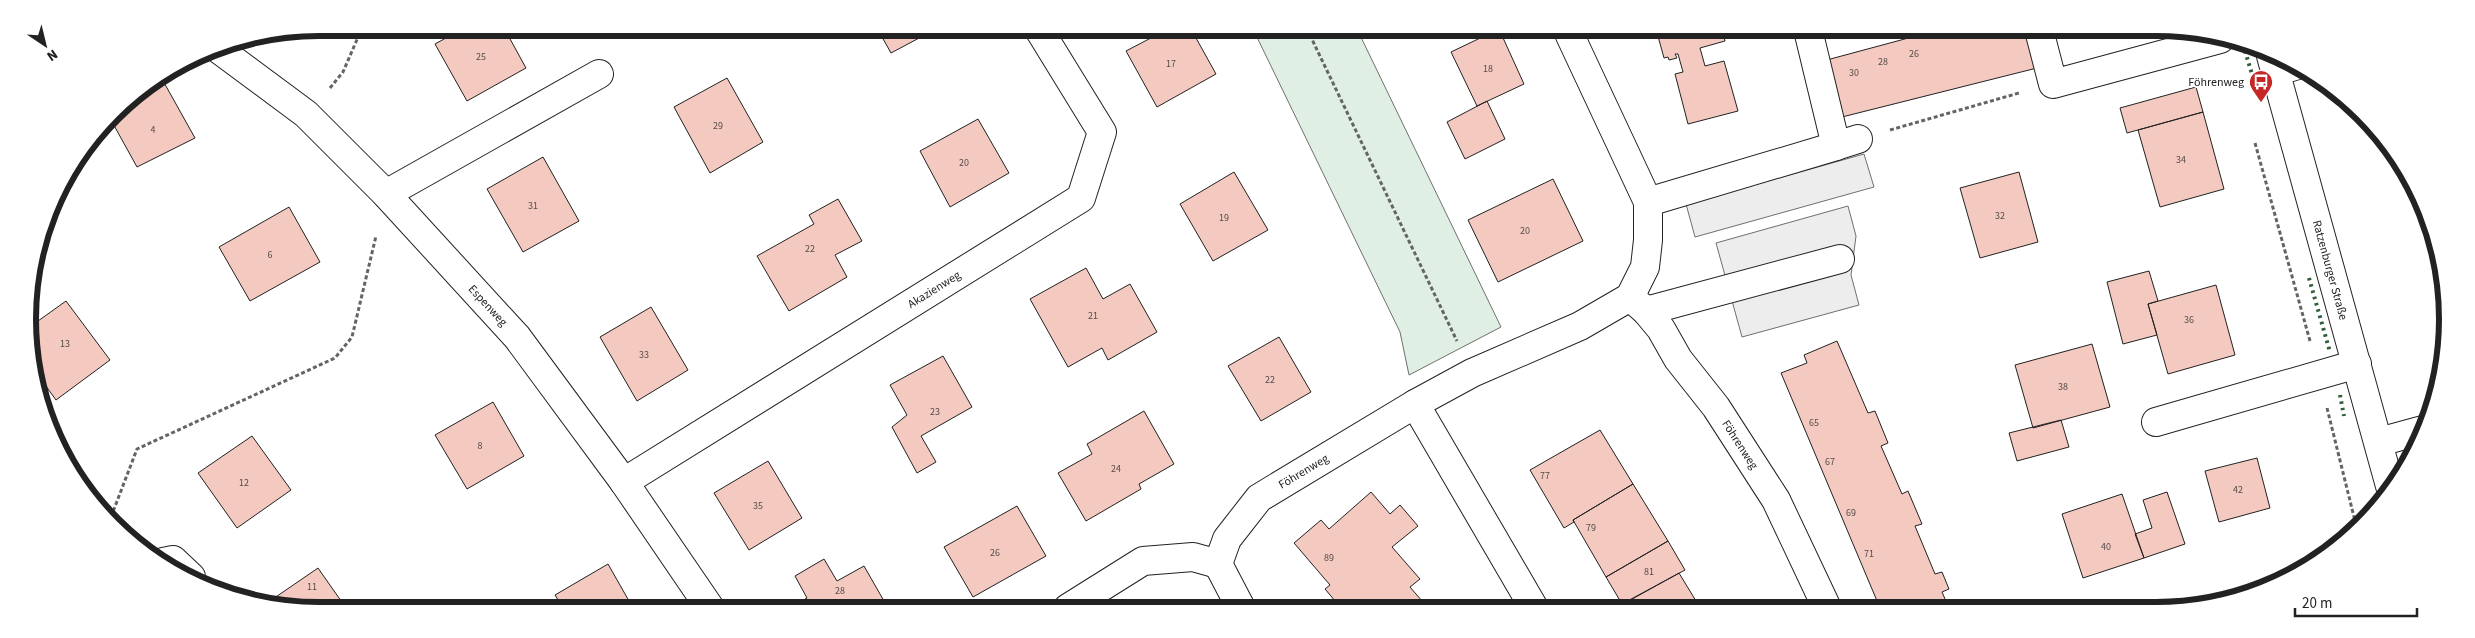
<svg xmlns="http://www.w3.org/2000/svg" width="2475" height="638" font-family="'Source Sans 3',sans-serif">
<rect width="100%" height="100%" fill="#fff"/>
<path fill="#e0efe3" stroke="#6f6f6f" d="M1253,29H1357L1501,327L1409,375L1400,332Z"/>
<path fill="#ededed" stroke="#6f6f6f" d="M1864,154L1874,187L1695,237L1686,204Z
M1848,206L1856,236L1851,275L1859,305L1742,337L1716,243Z"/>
<path fill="#f3c9c0" stroke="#222" d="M464,28H504L526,68L467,101L435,44Z
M877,28H935L936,29L891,53Z
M1168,29H1191L1216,74L1157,107L1126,51Z
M1499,29L1524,84L1477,106L1451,52Z
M1656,29H1722L1725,41L1700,48L1705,66L1724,61L1738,111L1688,124L1675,74L1683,72L1678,54H1675L1677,58L1669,60L1668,57L1664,58Z
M1938,30H2031L2041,67L1838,118L1823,61Z
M727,78L763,142L710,173L674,107Z
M162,79L195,138L137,167L111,120L127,100Z
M2196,87L2203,112L2127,133L2120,108Z
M1487,101L1505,139L1465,159L1447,122Z
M2203,112L2224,189L2160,207L2138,130Z
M978,119L1009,173L950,207L920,151Z
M543,157L579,221L523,252L487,189Z
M1234,172L1268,230L1213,261L1180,204Z
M2019,172L2038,242L1980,258L1960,188Z
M1553,179L1583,241L1498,282L1468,220Z
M838,199L862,241L835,255L847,277L789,311L757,256L814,224L809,215Z
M289,207L320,262L250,301L219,247Z
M1086,268L1103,299L1130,284L1157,332L1108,360L1102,348L1068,367L1030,299Z
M2149,271L2158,301L2148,304L2157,335L2123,344L2107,282Z
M2216,285L2235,355L2168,374L2148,304Z
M66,301L110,360L56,400L35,371L31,326Z
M651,307L688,370L637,401L600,337Z
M1279,337L1311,392L1261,421L1228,366Z
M1837,341L1868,413L1875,411L1888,443L1881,446L1902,494L1908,491L1922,524L1915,526L1935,574L1942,572L1949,589L1942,592L1949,608H1880L1781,373L1807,363L1804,355Z
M2092,344L2110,407L2033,428L2015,365Z
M943,356L972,407L921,436L936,462L917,473L892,427L907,415L890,385Z
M493,402L524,456L467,489L435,435Z
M1144,411L1174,464L1139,484L1141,489L1086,521L1058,473L1092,454L1087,444Z
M2061,420L2069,447L2017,461L2009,433Z
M1600,430L1633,484L1573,520L1574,522L1564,528L1530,470Z
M252,436L291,490L237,528L198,473Z
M2257,458L2270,508L2219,522L2205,471Z
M768,461L802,518L749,550L714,493Z
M1633,484L1668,541L1606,577L1573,520Z
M1371,492L1390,514L1400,505L1418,526L1392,547L1420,579L1410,587L1428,608H1341L1325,589L1330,585L1294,543L1321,520L1329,529Z
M2167,492L2185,544L2144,558L2135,534L2152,528L2143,500Z
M2122,494L2144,558L2083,578L2062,514Z
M1017,506L1046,556L973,597L944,547Z
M1668,541L1685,570L1622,604L1606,577Z
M824,559L837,581L864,566L888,608H810L805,599L807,598L795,576Z
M608,564L633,608H563L555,595Z
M318,568L346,608H281L267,603Z
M1679,573L1696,601L1684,608H1616Z
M1696,601L1700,608H1684Z"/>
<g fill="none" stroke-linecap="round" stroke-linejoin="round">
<g stroke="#222" stroke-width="30">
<g id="minor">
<path d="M2039,30L2053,84L2220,39"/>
<path id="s1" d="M217,48L306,114L386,194L517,337L624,482L710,608"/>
<path id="s2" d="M2271,56L2390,486"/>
<path d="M2275,72L2298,65"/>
<path d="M1836,146L1858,139"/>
<path d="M386,194L599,74"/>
<path d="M1648,202L1836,146L1808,30"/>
<path id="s3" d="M1630,297L1646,311L1661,329L1678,359L1716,407L1776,500L1827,608"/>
<path d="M1646,311L1840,259"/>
<path d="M1415,404L1534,608"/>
<path d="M2156,422L2357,364"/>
<path d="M2379,442L2423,430"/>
<path id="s4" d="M624,482L1081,198L1102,132L1038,28"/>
<path d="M163,562L173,560L191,577"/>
<path d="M1218,564L1241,608"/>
<path id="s5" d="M1068,608L1143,561L1193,557L1218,564L1227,539L1259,498L1415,404L1472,373L1580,326L1630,297L1645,267L1648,240V202L1567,29"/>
</g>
</g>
<path stroke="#646464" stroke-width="3" stroke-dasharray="4 2.5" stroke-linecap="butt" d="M1307,29L1457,341
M330,88L343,72L362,28
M1890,130L2019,93
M2255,143L2310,341
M2327,408L2357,529
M111,517L137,449L335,358L352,337L376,236"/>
<use href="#minor" stroke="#fff" stroke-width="28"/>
<path stroke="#2f5e38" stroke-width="4" stroke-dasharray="2.5 4" stroke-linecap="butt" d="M2245,51L2259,97
M2309,278L2330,352
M2340,395L2344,416"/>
</g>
<defs>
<g id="bus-pin" transform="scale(1.25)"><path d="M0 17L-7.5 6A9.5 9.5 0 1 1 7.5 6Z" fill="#c62828" stroke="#fff"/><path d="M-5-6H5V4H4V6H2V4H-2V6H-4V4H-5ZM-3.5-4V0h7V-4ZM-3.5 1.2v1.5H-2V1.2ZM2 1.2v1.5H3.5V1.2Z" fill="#fff"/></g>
</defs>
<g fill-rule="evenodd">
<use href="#bus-pin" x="2261" y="82"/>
</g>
<g text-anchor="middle" stroke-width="4" stroke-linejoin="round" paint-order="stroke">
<g font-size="10" fill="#564c4a">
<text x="1914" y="57">26</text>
<text x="481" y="60">25</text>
<text x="1883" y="65">28</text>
<text x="1171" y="67">17</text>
<text x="1488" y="72">18</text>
<text x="1854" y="76">30</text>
<text x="718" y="129">29</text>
<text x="153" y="133">4</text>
<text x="2181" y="163">34</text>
<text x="964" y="166">20</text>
<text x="533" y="209">31</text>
<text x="2000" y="219">32</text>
<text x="1224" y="221">19</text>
<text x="1525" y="234">20</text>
<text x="810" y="252">22</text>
<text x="270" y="258">6</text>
<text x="1093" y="319">21</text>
<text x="2189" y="323">36</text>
<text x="65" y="347">13</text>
<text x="644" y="358">33</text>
<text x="1270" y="383">22</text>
<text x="2063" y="390">38</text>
<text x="935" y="415">23</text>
<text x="1814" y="426">65</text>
<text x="480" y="449">8</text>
<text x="1830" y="465">67</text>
<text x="1116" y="472">24</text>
<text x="1545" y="479">77</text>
<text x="244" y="486">12</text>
<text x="2238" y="493">42</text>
<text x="758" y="509">35</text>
<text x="1851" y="516">69</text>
<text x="1591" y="531">79</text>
<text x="2106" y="550">40</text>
<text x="995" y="556">26</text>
<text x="1869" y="557">71</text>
<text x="1329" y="561">89</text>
<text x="1649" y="575">81</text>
<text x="312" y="590">11</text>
<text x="840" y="594">28</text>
</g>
<g font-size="12" fill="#222" stroke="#fff" text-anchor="end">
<text x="2244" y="86">Föhrenweg</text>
</g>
<g font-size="12" fill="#222" stroke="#fff">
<text dy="4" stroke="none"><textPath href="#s2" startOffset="222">Ratzenburger Straße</textPath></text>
<text dy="4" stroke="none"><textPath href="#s4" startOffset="365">Akazienweg</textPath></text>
<text dy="4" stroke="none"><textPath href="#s1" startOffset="375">Espenweg</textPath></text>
<text dy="4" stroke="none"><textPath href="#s3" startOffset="185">Föhrenweg</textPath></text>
<text dy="4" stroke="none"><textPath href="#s5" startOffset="295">Föhrenweg</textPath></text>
</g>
</g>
<path d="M0 0H2475V638H0ZM319 36H2156A283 283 0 0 1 2439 319V319A283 283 0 0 1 2156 602H319A283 283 0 0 1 36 319V319A283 283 0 0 1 319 36Z" fill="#fff" fill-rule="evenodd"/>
<path fill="none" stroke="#222" stroke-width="6" d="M319 36H2156A283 283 0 0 1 2439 319V319A283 283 0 0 1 2156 602H319A283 283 0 0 1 36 319V319A283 283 0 0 1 319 36Z"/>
<g transform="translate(45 45) rotate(145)" stroke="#ffffff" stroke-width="4" paint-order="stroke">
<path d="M0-4L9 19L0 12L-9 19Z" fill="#222222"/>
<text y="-8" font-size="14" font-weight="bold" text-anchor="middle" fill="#222222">N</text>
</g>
<path d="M2295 608v8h122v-8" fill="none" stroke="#222222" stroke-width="2.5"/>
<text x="2302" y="608" font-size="15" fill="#222222" stroke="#ffffff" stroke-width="4" paint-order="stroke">20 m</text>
</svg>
